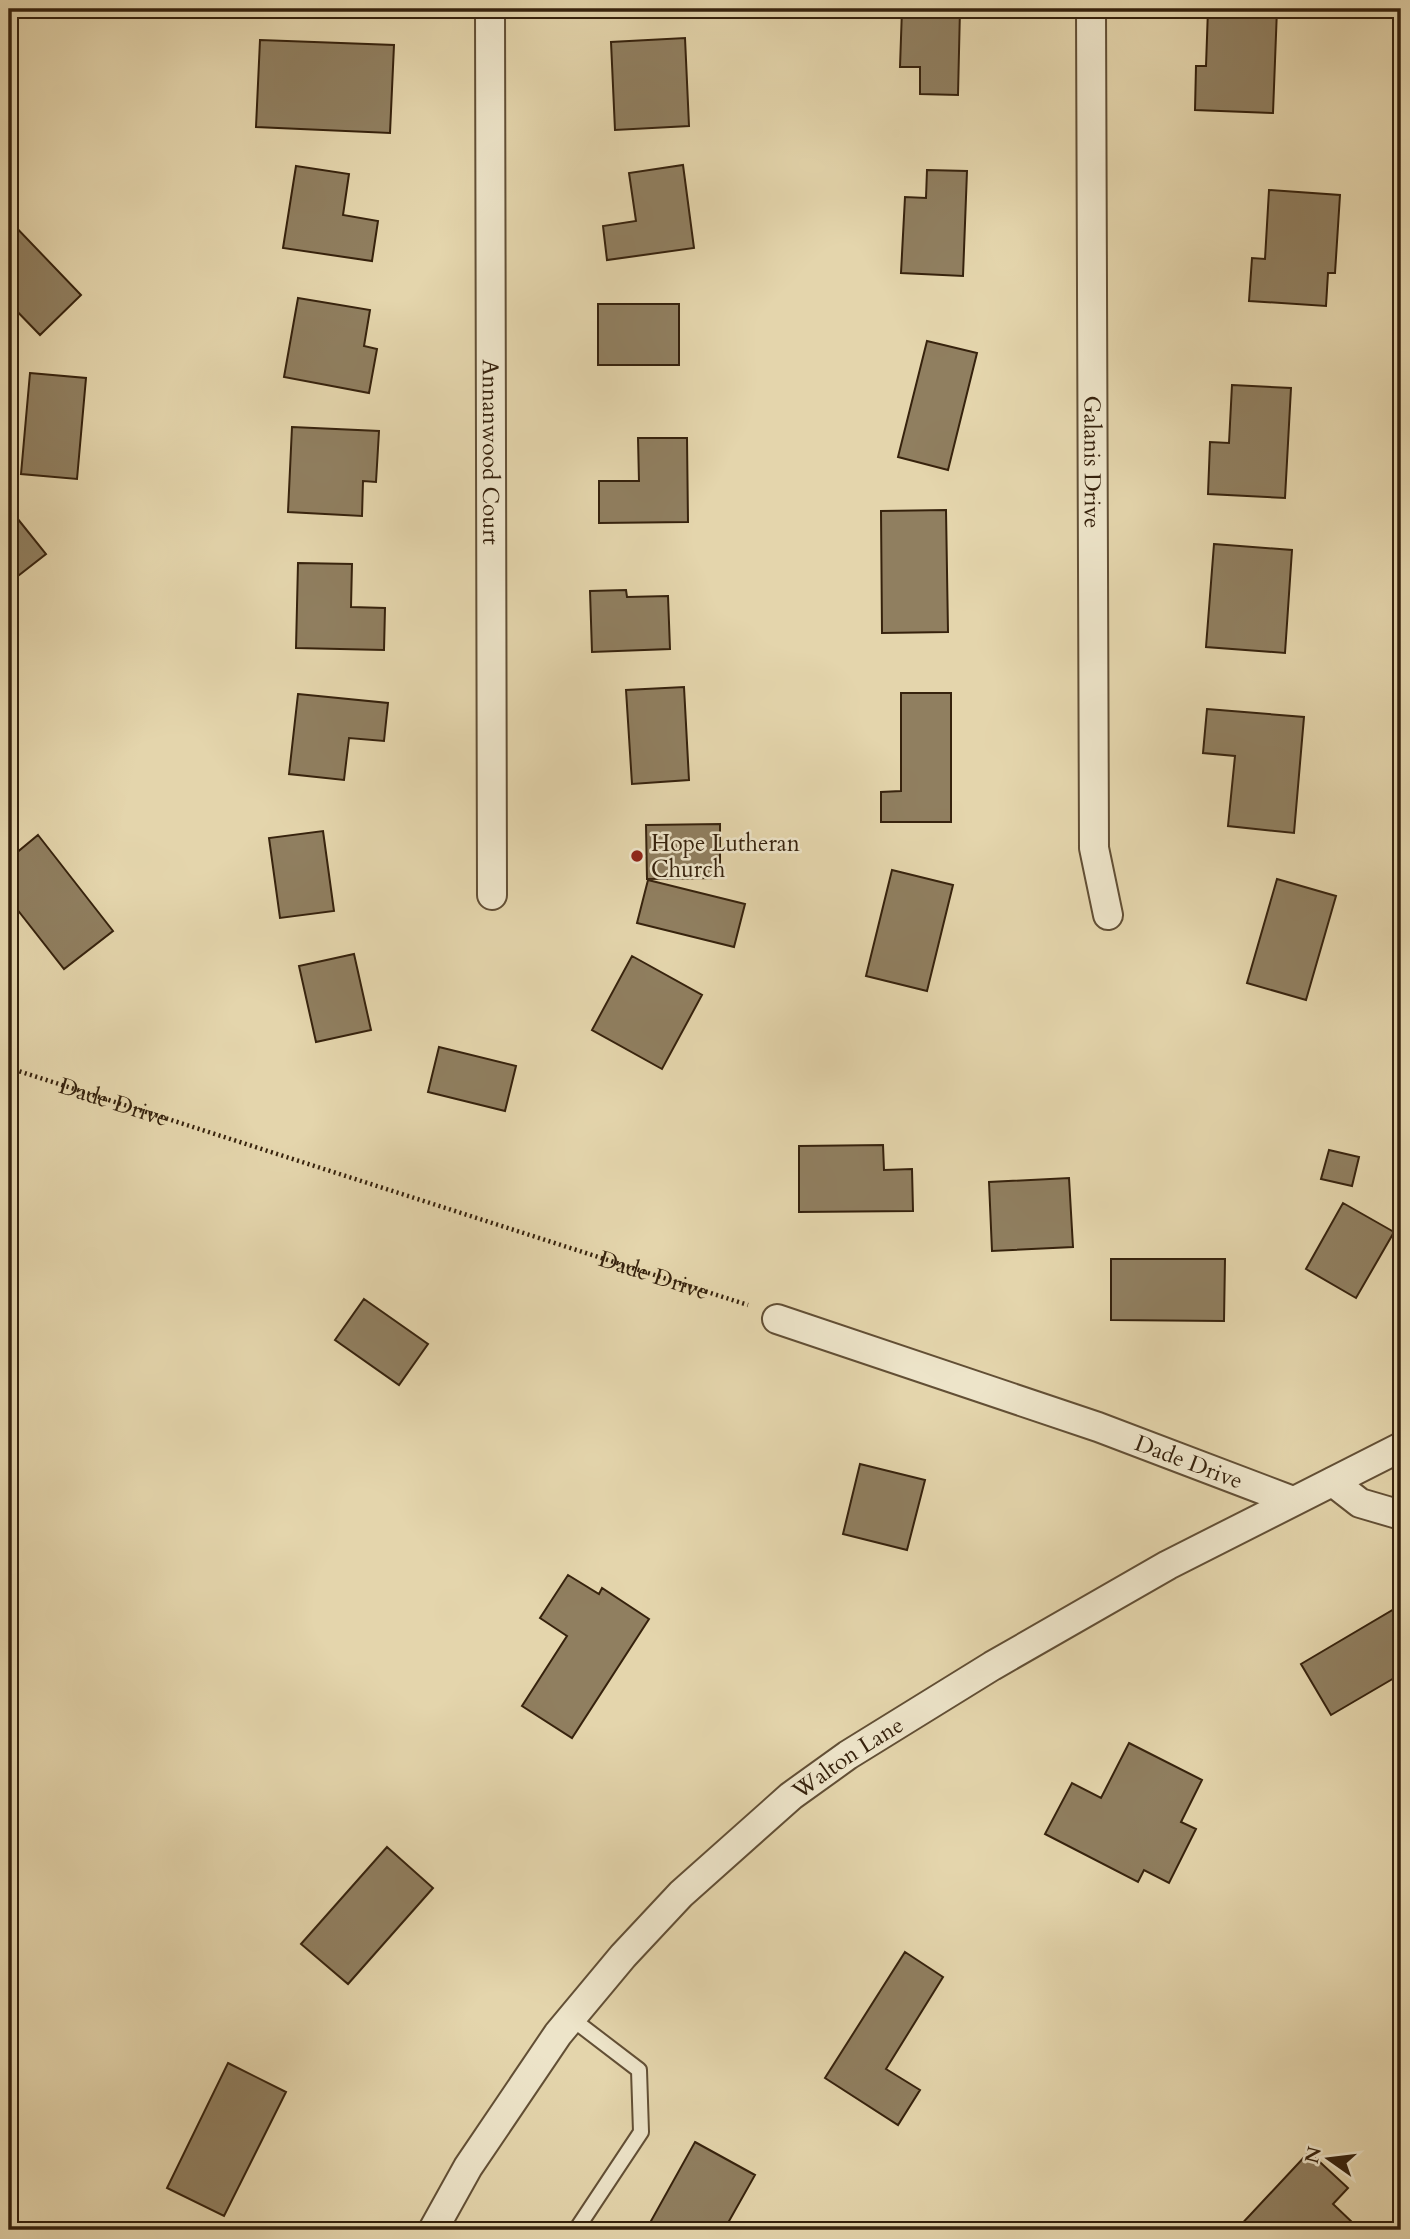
<svg xmlns="http://www.w3.org/2000/svg" width="1410" height="2239" font-family="Cardo,serif">
<rect width="100%" height="100%" fill="#e4d5ac"/>
<filter id="stains"><feTurbulence type="fractalNoise" baseFrequency=".00286" numOctaves="4"/><feColorMatrix values="0 0 0 0 .2 0 0 0 0 .09 0 0 0 0 .02 0 0 0 .5 -.17"/></filter>
<radialGradient id="worn" r=".72"><stop offset=".6" stop-color="#630" stop-opacity="0"/><stop offset="1" stop-color="#630" stop-opacity=".3"/></radialGradient>
<path fill="#907f60" stroke="#36220d" stroke-width="2" d="M902,9H960L958,95L920,94V67H900Z
M1208,9H1277L1273,113L1195,110L1196,66H1206Z
M1398,13H1401V103H1397Z
M685,38L689,126L615,130L611,42Z
M260,40L394,45L390,133L256,127Z
M683,165L694,248L607,260L603,226L636,221L629,173Z
M296,166L349,174L343,215L378,221L372,261L283,248Z
M927,170L967,171L963,276L901,273L905,197L926,198Z
M1269,190L1340,195L1335,273H1328L1326,306L1249,301L1252,258L1265,259Z
M9,220L81,295L40,335L9,303Z
M298,298L370,310L364,346L377,349L369,393L284,377Z
M598,304H679V365H598Z
M927,341L977,353L948,470L898,457Z
M30,373L86,378L77,479L21,474Z
M1232,385L1291,388L1285,498L1208,494L1210,442L1229,443Z
M292,427L379,431L376,482L363,481L362,516L288,512Z
M638,438H687L688,522L599,523V481H639Z
M946,510L948,632L882,633L881,511Z
M13,513L46,554L9,583V516Z
M1214,544L1292,550L1285,653L1206,647Z
M298,563L352,564L351,607L385,608L384,650L296,648Z
M626,590L627,597L668,596L670,649L592,652L590,591Z
M684,687L689,780L632,784L626,690Z
M901,693H951V822H881V792L901,791Z
M298,694L388,703L384,741L349,738L344,780L289,774Z
M1207,709L1304,717L1294,833L1228,826L1235,756L1203,753Z
M720,824V878L647,879L646,825Z
M323,831L334,911L280,918L269,838Z
M38,835L113,931L64,969L9,899V859Z
M892,870L953,885L927,991L866,976Z
M1277,879L1336,896L1306,1000L1247,983Z
M648,880L745,904L734,947L637,923Z
M354,954L371,1030L316,1042L299,966Z
M632,956L702,995L662,1069L592,1030Z
M439,1047L516,1066L505,1111L428,1092Z
M883,1145L884,1170L912,1169L913,1211L799,1212V1146Z
M1329,1150L1359,1157L1352,1186L1321,1179Z
M1069,1178L1073,1247L992,1251L989,1182Z
M1343,1203L1394,1232L1356,1298L1306,1269Z
M1111,1259H1225L1224,1321L1111,1320Z
M364,1299L428,1344L399,1385L335,1340Z
M860,1464L925,1480L907,1550L843,1534Z
M568,1575L599,1594L602,1588L649,1619L572,1738L522,1706L567,1636L540,1618Z
M1401,1605V1674L1331,1715L1301,1664Z
M1129,1743L1202,1780L1181,1822L1196,1829L1169,1883L1144,1870L1138,1882L1045,1834L1072,1783L1101,1798Z
M387,1847L433,1888L348,1984L301,1944Z
M905,1952L943,1977L886,2069L920,2090L898,2125L825,2078Z
M228,2063L286,2092L224,2216L167,2188Z
M695,2142L755,2175L724,2230H646Z
M1309,2152L1348,2188L1333,2204L1355,2225L1349,2230H1236Z"/>
<g fill="none" stroke-linecap="round" stroke-linejoin="round">
<g stroke="#624f35" stroke-width="18">
<path id="lane" d="M571,2018L639,2070L641,2132L576,2230"/>
</g>
<g stroke="#624f35" stroke-width="32">
<g id="street">
<path id="s2" d="M490,9L492,895"/>
<path id="s3" d="M1091,9L1094,848L1108,915"/>
<path id="s4" d="M777,1319L1098,1427L1293,1501"/>
<path d="M1333,1482L1360,1503L1401,1515"/>
<path id="s5" d="M433,2230L468,2167L558,2034L623,1956L681,1894L791,1796L848,1755L992,1666L1168,1565L1401,1447"/>
</g>
</g>
<path stroke="#36220d" stroke-width="4.5" stroke-dasharray="2 3.5" stroke-linecap="butt" id="s1" d="M9,1068L748,1305"/>
<use href="#lane" stroke="#ede4c9" stroke-width="14"/>
<use href="#street" stroke="#ede4c9" stroke-width="28"/>
</g>
<circle fill="#8f2418" stroke="#ede4c9" stroke-width="2.5" cx="637" cy="856" r="7"/>
<g text-anchor="middle" stroke-width="5" stroke-linejoin="round" paint-order="stroke">
<g font-size="23" fill="#36220d" stroke="#ede4c9">
<text dy="8" stroke="none"><textPath href="#s2" startOffset="443">Annanwood Court</textPath></text>
<text dy="8" stroke="none"><textPath href="#s3" startOffset="453">Galanis Drive</textPath></text>
<text dy="8" stroke="none"><textPath href="#s1" startOffset="110">Dade Drive</textPath></text>
<text dy="8" stroke="none"><textPath href="#s1" startOffset="677">Dade Drive</textPath></text>
<text dy="8" stroke="none"><textPath href="#s4" startOffset="436">Dade Drive</textPath></text>
<text dy="8" stroke="none"><textPath href="#s5" startOffset="635">Walton Lane</textPath></text>
</g>
<g font-size="23" fill="#36220d" stroke="#ede4c9" text-anchor="start">
<text x="651" y="851">Hope Lutheran<tspan x="651" dy="26">Church</tspan></text>
</g>
</g>
<rect width="1410" height="2239" fill="none" stroke="#e4d5ac" stroke-width="35"/>
<rect x="10" y="10" width="1389" height="2218" fill="none" stroke="#36220d" stroke-width="3.5"/>
<rect x="18" y="18" width="1375" height="2204" fill="none" stroke="#36220d" stroke-width="2"/>
<g transform="translate(1329 2159) rotate(284)" stroke="#ede4c9" stroke-width="5" paint-order="stroke">
<path d="M0-5L12 26L0 18L-12 26Z" fill="#36220d"/>
<text y="-10" font-size="19" font-weight="bold" text-anchor="middle" fill="#36220d">N</text>
</g>
<rect width="100%" height="100%" filter="url(#stains)"/>
<rect width="100%" height="100%" fill="url(#worn)"/>
</svg>
